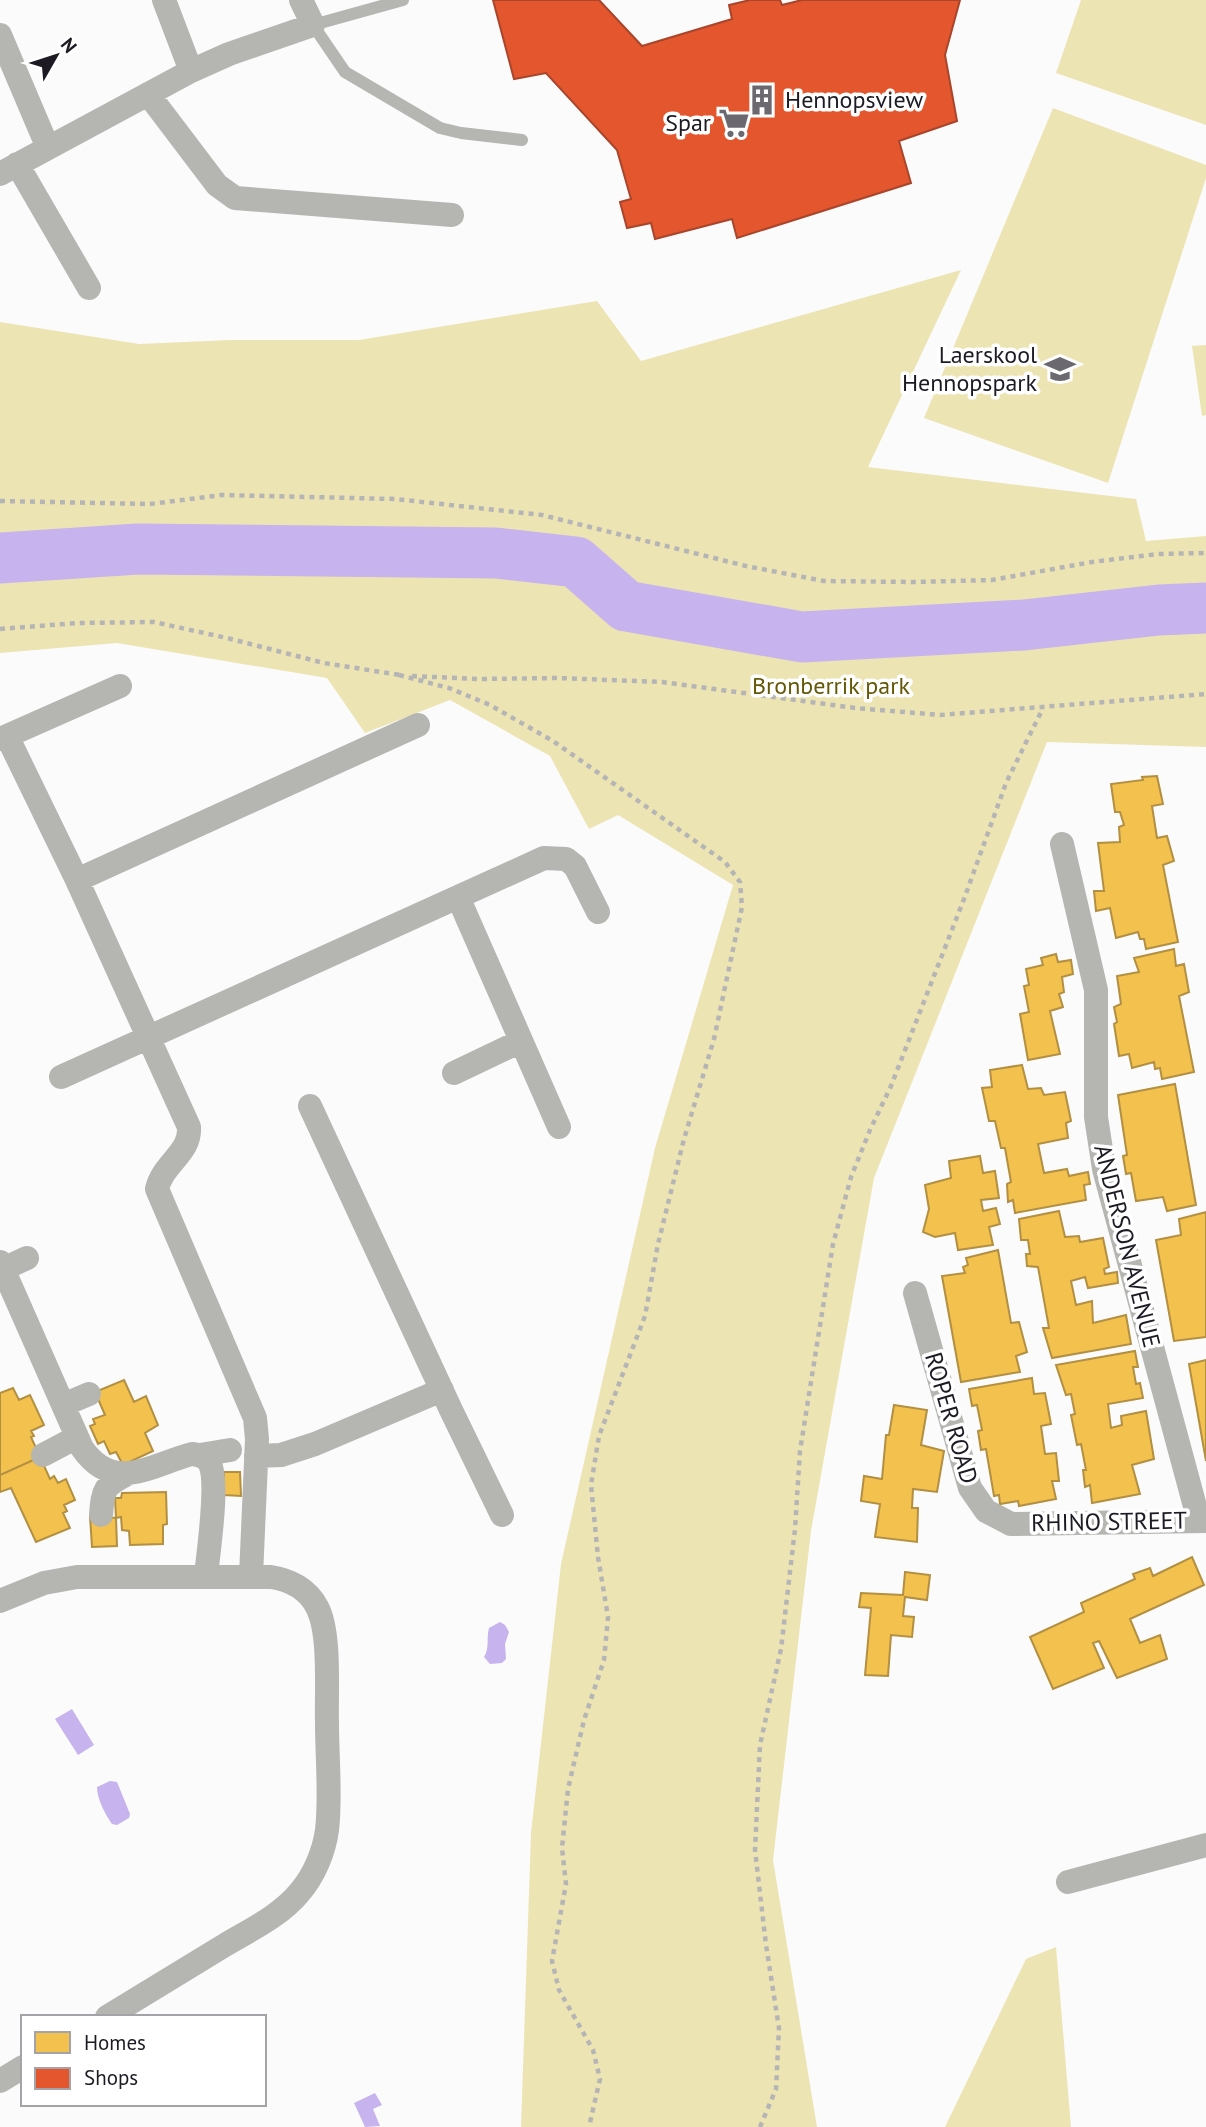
<svg xmlns="http://www.w3.org/2000/svg" width="1206" height="2127" font-family="'PT Sans',sans-serif">
<rect width="100%" height="100%" fill="#fbfbfb"/>
<path fill="#ede4b4" d="M1081,0H1206V125L1056,73Z
M1053,108L1206,165V178L1108,483L924,418Z
M961,270L868,467L1136,499L1146,541L1206,536V747L1047,742L874,1178L811,1531L773,1860L817,2127H521L531,1833L561,1564L655,1148L733,885L618,815L589,829L550,756L450,700L365,733L327,678L117,643L0,653V322L139,344L230,340H359L597,301L641,361Z
M1206,345V415L1202,416L1192,346Z
M1056,1947L1071,2127H945L1026,1959Z"/>
<path fill="#c7b3ee" d="M500,1622L505,1625L509,1632L505,1644L506,1659L502,1663L490,1664L484,1657C490,1647 486,1640 489,1628Z
M72,1709L94,1745L78,1755L55,1719Z
M110,1781L117,1782L130,1814L129,1818L117,1825L112,1824C105,1814 97,1799 97,1787Z
M375,2093L382,2105L373,2109L380,2126L365,2127L354,2103Z"/>
<path fill="#f2c14e" stroke="#b28f41" stroke-width="2" d="M1157,776L1163,804L1152,806L1157,838L1167,836L1174,861L1163,865L1178,942L1146,949L1144,939H1140L1138,932L1116,938L1110,908L1096,911L1094,891H1104L1098,843L1120,842L1119,827L1124,825L1120,812H1115L1111,784L1143,780L1142,777Z
M1174,949L1176,966L1184,964L1189,992L1179,996L1194,1072L1162,1079L1160,1068L1155,1069L1154,1062L1132,1068L1129,1054L1119,1056L1114,1024L1117,1022L1114,1007L1121,1004L1117,976L1139,972L1134,958Z
M1056,954L1058,962L1071,960L1073,974L1062,977L1064,992L1059,994L1063,1007L1050,1011L1060,1054L1028,1060L1020,1014L1029,1012L1024,986L1029,985L1026,969L1043,965L1041,958Z
M1022,1065L1028,1089L1041,1088L1044,1095L1065,1092L1071,1121L1066,1123L1068,1138L1038,1144L1044,1173L1067,1169L1069,1176L1088,1172L1090,1184L1084,1185L1086,1200L1015,1213L1013,1200L1008,1202L1007,1184L1011,1182L1005,1148H1001L995,1121H989L982,1088L992,1087L990,1070Z
M1175,1084L1196,1205L1167,1211L1163,1197L1136,1201L1131,1173L1126,1174L1123,1156L1127,1155L1118,1095Z
M980,1156L983,1173L995,1171L999,1198L981,1200L983,1211L996,1208L1000,1224L989,1227L993,1245L958,1250L955,1233L935,1237L923,1232L929,1209L925,1185L951,1178L949,1161Z
M1059,1211L1065,1237L1079,1236L1080,1242L1103,1238L1109,1267L1104,1269L1105,1274L1117,1272L1118,1283L1088,1288L1085,1277L1071,1281L1076,1305L1092,1301L1093,1323L1126,1315L1131,1344L1052,1358L1043,1328H1049L1038,1267L1027,1266L1026,1254H1030L1028,1240H1021L1019,1219Z
M1206,1212V1337L1174,1341L1156,1240L1181,1235L1179,1219Z
M998,1250L1011,1323L1019,1322L1027,1352L1016,1356L1020,1372L961,1382L942,1276L965,1273L963,1267L968,1265L966,1258Z
M1135,1351L1138,1367H1133L1136,1384L1140,1383L1143,1398L1108,1404L1111,1428L1122,1425L1121,1416L1146,1411L1154,1459L1132,1465L1140,1494L1092,1503L1090,1485L1085,1487L1083,1470H1086L1081,1444L1077,1445L1071,1415L1075,1414L1071,1394L1066,1395L1056,1365Z
M1206,1360V1461L1189,1364Z
M1032,1378L1034,1394L1045,1393L1051,1424L1041,1426L1045,1454L1056,1453L1059,1481H1052L1056,1499L1019,1506L1018,1501L1000,1504L999,1495L994,1496L986,1449L981,1450L978,1431L982,1430L977,1405L972,1406L969,1389Z
M124,1380L134,1402L146,1396L158,1425L145,1433L153,1451L123,1465L116,1452L110,1454L104,1441L98,1444L90,1426L95,1424L93,1419L105,1415L95,1392Z
M13,1388L19,1400L30,1395L44,1425L31,1431L34,1436L31,1437L40,1457L0,1475V1393Z
M894,1405L927,1410L921,1445L944,1451L937,1492L913,1489L912,1508H918L917,1542L875,1537L880,1504L861,1501L864,1476L882,1479L886,1435H889Z
M40,1457L50,1479L54,1476L58,1483L66,1479L75,1500L64,1505L67,1511L63,1513L70,1528L36,1542L11,1488L0,1492V1475Z
M224,1472H240L241,1496L224,1495Z
M166,1492L167,1524L163,1525V1544L130,1545L129,1531L122,1530L121,1517L116,1518L115,1498H121L122,1493Z
M90,1516L116,1518L117,1546L92,1547Z
M1192,1557L1204,1585L1130,1619L1140,1643L1160,1635L1167,1659L1117,1678L1099,1641L1093,1643L1104,1668L1053,1689L1030,1637L1084,1612L1081,1603L1135,1579L1133,1574L1150,1568L1153,1576Z
M905,1572L930,1575L927,1600L905,1597L903,1616L914,1617L912,1637L891,1635L888,1676L865,1675L871,1608L859,1607L861,1593L903,1595Z"/>
<path fill="#e4572e" stroke="#a8452b" stroke-width="2" d="M493,0H599L642,46L732,19L729,5L750,0H780L782,5L802,0H960L945,55L957,121L899,141L911,183L737,238L732,219L655,239L651,223L627,228L620,202L631,199L617,150L546,73L514,79Z"/>
<g fill="none" stroke-linecap="round" stroke-linejoin="round">
<path stroke="#c7b3ee" stroke-width="51" d="M0,558L138,549L496,553L576,562L626,606L802,637L1024,625L1159,610L1206,608"/>
<path stroke="#b6b5b5" stroke-width="4.5" stroke-dasharray="5 5" stroke-linecap="butt" d="M0,501L150,504L222,495L395,499L542,515L746,566L824,581L912,582L992,580L1092,562L1158,554L1206,553
M0,629L77,623L154,622L227,638L324,663L400,675
M399,675L449,688L490,705L553,741L725,862L740,882L742,907L714,1039L684,1139L658,1244L645,1316L599,1436L591,1485L598,1557L608,1617L604,1660L584,1720L568,1789L562,1848L566,1884L552,1961L559,1990L593,2050L600,2079L589,2127
M412,676L479,679L558,678L662,682L855,708L940,715L1206,694
M760,2127L776,2089L779,2028L766,1945L755,1850L760,1745L781,1649L795,1529L800,1451L833,1244L851,1177L870,1130L891,1086L964,899L1006,783L1043,708"/>
<path stroke="#b5b5b2" stroke-width="12" d="M403,0L313,25L345,72L440,128L461,133L522,140"/>
<path stroke="#b5b5b2" stroke-width="24" d="M164,0L191,71
M0,35L48,148
M148,94L217,185L235,198L452,215
M17,164L89,288
M0,174L191,71L229,54L313,25L301,0
M7,736L77,880L189,1127C191,1153 163,1163 157,1189L255,1418L257,1439L251,1576
M0,739L120,686
M1062,844L1096,990V1117L1104,1169L1199,1521
M77,880L418,725
M458,897L559,1127
M454,1073L521,1041
M61,1077L544,858L566,859L575,866L598,912
M310,1106L451,1410L502,1515
M0,1262L82,1448C114,1494 150,1465 192,1454C200,1455 207,1457 210,1464C219,1483 208,1553 206,1577
M3,1269L27,1258
M915,1293L970,1488L986,1511L1011,1524L1206,1521
M63,1405L89,1394
M43,1455L77,1437
M200,1455L230,1450
M256,1456L281,1455L315,1444L442,1390
M101,1515C103,1489 104,1486 127,1474
M0,1601L44,1583L77,1577H271C290,1580 308,1589 317,1607C331,1633 326,1693 327,1724C327,1758 331,1796 327,1830C324,1852 314,1876 299,1893C280,1916 250,1930 225,1945C186,1969 146,1993 107,2017
M1068,1882L1206,1845
M0,2081L23,2067"/>
</g>
<defs>
<g id="building-bare" transform="scale(2.415)"><path d="M-4-6H4V6H1V3H-1V6H-4ZM-2.5-4.3h1.7v1.8h-1.7ZM.8-4.3h1.7v1.8H.8ZM-2.5-1h1.7V.8h-1.7ZM.8-1h1.7V.8H.8Z" fill="#6b696f" stroke="#fff" stroke-width="2.5" paint-order="stroke"/></g>
<g id="supermarket-bare" transform="scale(2.415)"><path d="M-6-5.5h2.5l.6 2H6L4.5 2H-2.5L-4.4-4H-6ZM-1.5 3.2a1.3 1.3 0 1 0 .1 0ZM3 3.2a1.3 1.3 0 1 0 .1 0Z" fill="#6b696f" stroke="#fff" stroke-width="2.5" paint-order="stroke"/></g>
<g id="school-bare" transform="scale(2.415)"><path d="M0-5L7-2L0 1L-7-2ZM-4 1L0 2.5L4 1V4Q0 6-4 4Z" fill="#6b696f" stroke="#fff" stroke-width="2.5" paint-order="stroke"/></g>
</defs>
<g fill-rule="evenodd">
<use href="#building-bare" x="762" y="100"/>
<use href="#supermarket-bare" x="734" y="123"/>
<use href="#school-bare" x="1060" y="369"/>
</g>
<g text-anchor="middle" stroke-width="7" stroke-linejoin="round" paint-order="stroke">
<g font-size="24" fill="#1d1a24" stroke="#fff" text-anchor="end">
<text x="785" y="108" text-anchor="start">Hennopsview</text>
<text x="711" y="131">Spar</text>
<text x="1037" y="363">Laerskool<tspan x="1037" dy="28">Hennopspark</tspan></text>
</g>
<g font-size="24" fill="#645706" stroke="#fff">
<text x="831" y="694">Bronberrik park</text>
</g>
<g font-size="24" fill="#1d1a24" stroke="#fff">
<text transform="translate(1127 1246) rotate(76)" y="8">ANDERSON AVENUE</text>
<text transform="translate(951 1418) rotate(74)" y="8">ROPER ROAD</text>
<text transform="translate(1109 1522) rotate(-1)" y="8">RHINO STREET</text>
</g>
</g>
<rect x="21" y="2015" width="245" height="91" fill="#ffffff" stroke="#a5a3a7" stroke-width="2"/>
<rect x="35" y="2032" width="35" height="21" fill="#f2c14e" stroke="#a5a3a7" stroke-width="2"/>
<text x="84" y="2050" font-size="21" fill="#1d1a24">Homes</text>
<rect x="35" y="2068" width="35" height="21" fill="#e4572e" stroke="#a5a3a7" stroke-width="2"/>
<text x="84" y="2085" font-size="21" fill="#1d1a24">Shops</text>
<g transform="translate(56 56) rotate(51)" stroke="#ffffff" stroke-width="5" paint-order="stroke">
<path d="M0-5L12 26L0 18L-12 26Z" fill="#1d1a24"/>
<text y="-10" font-size="19" font-weight="bold" text-anchor="middle" fill="#1d1a24">N</text>
</g>
</svg>
